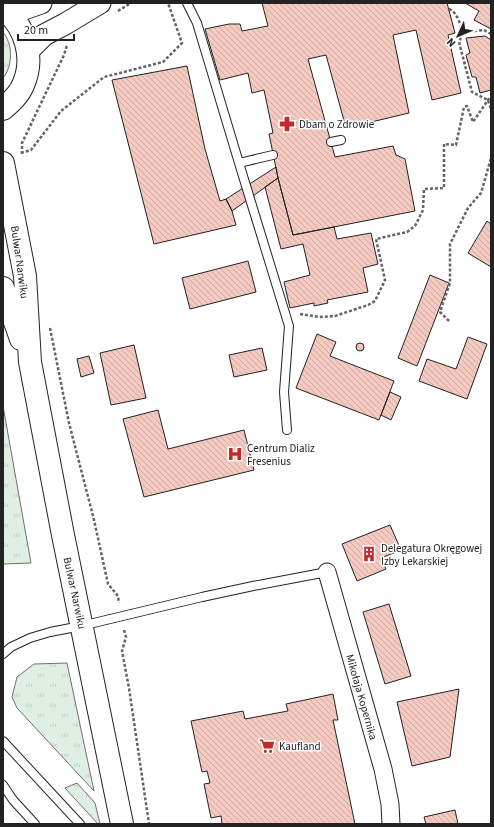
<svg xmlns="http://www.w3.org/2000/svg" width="494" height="827" font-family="'Source Sans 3',sans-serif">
<defs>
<pattern id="grass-tufts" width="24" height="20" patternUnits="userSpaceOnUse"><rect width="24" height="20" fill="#e0efe3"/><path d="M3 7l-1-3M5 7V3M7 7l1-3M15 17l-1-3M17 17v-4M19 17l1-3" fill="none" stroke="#c0cdc2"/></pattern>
<pattern id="building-back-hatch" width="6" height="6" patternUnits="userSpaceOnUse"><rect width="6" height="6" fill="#f3c9c0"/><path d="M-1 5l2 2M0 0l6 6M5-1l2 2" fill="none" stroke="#d0aca5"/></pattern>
</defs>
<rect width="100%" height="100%" fill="#fff"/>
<path fill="url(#grass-tufts)" stroke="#6f6f6f" d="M3,32C13,44 13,66 3,78Z
M3,406L31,563L3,564Z
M67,663L94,791L17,708L12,697L17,677L34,664Z
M77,783L95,803L100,824H98L65,788Z"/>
<path fill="url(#building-back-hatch)" stroke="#222" d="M262,3H447L455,33L448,35L461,93L432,100L416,30L393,35L409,113L346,128L326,55L308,59L335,157L393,146L396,155L405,159L415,211L293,235L278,178L269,134L273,133L264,90L252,93L248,73L220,80L205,29L229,24H240L242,31L268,26Z
M465,3H491V29L474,20L479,11Z
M485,36L491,40V90L480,93L476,77H472L466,55L470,53L466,38Z
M187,66L205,149L220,201L226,199L232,211L236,225L154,244L112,80Z
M276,167L278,178L232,211L226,199Z
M278,178L293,235L334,227L337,239L371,233L378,264L363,268L368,292L327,300L328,303L314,306V303L290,308L284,282L310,275L303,244L281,249L265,187Z
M487,221L491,224V267L468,253Z
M248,261L256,292L190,309L182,278Z
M430,275L449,283L417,366L398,358Z
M317,334L336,342L330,356L394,381L379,420L296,388Z
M468,337L487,344L467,399L419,381L427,359L456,369Z
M356 347a4 4 0 1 1 8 0a4 4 0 1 1-8 0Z
M134,345L146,398L111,405L100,353Z
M262,348L267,370L234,377L229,355Z
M89,356L94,373L81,377L77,359Z
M390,392L401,397L391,420L381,415Z
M158,410L168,449L244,430L254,470L144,497L123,419Z
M390,525L401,550L381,558L386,569L357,581L342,544Z
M389,604L411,676L385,684L363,612Z
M459,689L450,757L412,766L397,702Z
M333,694L338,720H333L355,824H222L221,816L211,818L204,784L210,783L207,771L202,772L191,721L243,711L245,719L288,711L286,704Z
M455,810L458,824H426L424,817Z"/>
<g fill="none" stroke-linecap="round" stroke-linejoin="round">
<g stroke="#222" stroke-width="10">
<path id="service" d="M187,3L197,23L239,163L289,326L284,392L287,430
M331,142L341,140
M239,163L273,155
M3,654L11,647L30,638L50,632L81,626L202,597L253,586L327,572
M3,741L80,824
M3,785L13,800L35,824"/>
</g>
<g stroke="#222" stroke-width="19">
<path id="minor" d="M327,572L383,769L390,804L391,824"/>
</g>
<g stroke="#222" stroke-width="23">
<path id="tertiary" d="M10,14L41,3
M28,51L44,35L65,24L100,3"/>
</g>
<g stroke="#222" stroke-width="24">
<path id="secondary" d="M3,9C26,26 35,59 23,85C19,95 11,102 3,109
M3,163L25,276L30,362L63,535L122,824
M3,288L21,339"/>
</g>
<path stroke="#646464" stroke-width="2.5" stroke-dasharray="3 2" stroke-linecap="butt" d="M449,9C457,12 460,24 463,32
M118,11L131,3
M491,34L484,30L463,32L459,42L472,92L488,100L491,109
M21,153L31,150L61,111L104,77L163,62L182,43L168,3
M22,154V143L64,55L67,45
M300,314L320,317L335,316L368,305L375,301L385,280L376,239L407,232L415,226L423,210L424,189L444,188V144L456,145L464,107L467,106L473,122L488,100L491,97
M449,321L440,312L450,283V244L468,208L481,193L491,158
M50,328L69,423L94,520L108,584L118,596L119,603
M124,630L126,637L122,651L129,688L149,824"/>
<use href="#service" stroke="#fff" stroke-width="8"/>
<use href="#minor" stroke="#fff" stroke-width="17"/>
<use href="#tertiary" stroke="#fff" stroke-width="21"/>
<use href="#secondary" stroke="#fff" stroke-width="22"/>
</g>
<defs>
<g id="pharmacy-bare" transform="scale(1.2)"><path d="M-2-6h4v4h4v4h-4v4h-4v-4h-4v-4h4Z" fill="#c62828" stroke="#fff" stroke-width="2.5" paint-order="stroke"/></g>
<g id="hospital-bare" transform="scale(1.2)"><path d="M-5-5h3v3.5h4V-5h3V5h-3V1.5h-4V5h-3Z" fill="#c62828" stroke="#fff" stroke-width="2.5" paint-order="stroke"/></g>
<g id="building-bare" transform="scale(1.2)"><path d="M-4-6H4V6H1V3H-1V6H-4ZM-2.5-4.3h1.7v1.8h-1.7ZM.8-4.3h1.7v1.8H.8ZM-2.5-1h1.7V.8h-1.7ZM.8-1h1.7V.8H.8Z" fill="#c62828" stroke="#fff" stroke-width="2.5" paint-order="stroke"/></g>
<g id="supermarket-bare" transform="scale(1.2)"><path d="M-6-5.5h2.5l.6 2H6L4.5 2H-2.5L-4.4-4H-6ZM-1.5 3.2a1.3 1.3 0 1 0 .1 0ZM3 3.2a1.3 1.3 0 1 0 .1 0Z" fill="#c62828" stroke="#fff" stroke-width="2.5" paint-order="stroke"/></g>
</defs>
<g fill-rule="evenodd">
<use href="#pharmacy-bare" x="287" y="124"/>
<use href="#hospital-bare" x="235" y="454"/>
<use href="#building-bare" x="369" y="554"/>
<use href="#supermarket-bare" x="267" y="746"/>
</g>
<g text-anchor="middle" stroke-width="3" stroke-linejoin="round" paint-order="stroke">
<g font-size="11" fill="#222" stroke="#fff" text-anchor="start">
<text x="299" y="128">Dbam o Zdrowie</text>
<text x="247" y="452">Centrum Dializ<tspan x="247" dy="13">Fresenius</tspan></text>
<text x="381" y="552">Delegatura Okręgowej<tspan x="381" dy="13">Izby Lekarskiej</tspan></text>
<text x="279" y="750">Kaufland</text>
</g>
<g font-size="11" fill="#222" stroke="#fff">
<text transform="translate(20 262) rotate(82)" y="4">Bulwar Narwiku</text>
<text transform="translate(75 593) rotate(78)" y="4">Bulwar Narwiku</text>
<text transform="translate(362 697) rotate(74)" y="4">Mikołaja Kopernika</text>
</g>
</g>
<rect width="494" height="827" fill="none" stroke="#222222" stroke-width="8"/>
<g transform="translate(458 36) rotate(226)" stroke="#ffffff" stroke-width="3" paint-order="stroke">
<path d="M0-3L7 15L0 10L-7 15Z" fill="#222222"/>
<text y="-6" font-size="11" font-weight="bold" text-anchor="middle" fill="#222222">N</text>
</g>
<path d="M18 34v6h56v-6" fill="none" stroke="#222222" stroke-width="2"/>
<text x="24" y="34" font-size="12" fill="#222222" stroke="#ffffff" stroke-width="3" paint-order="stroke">20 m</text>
</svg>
